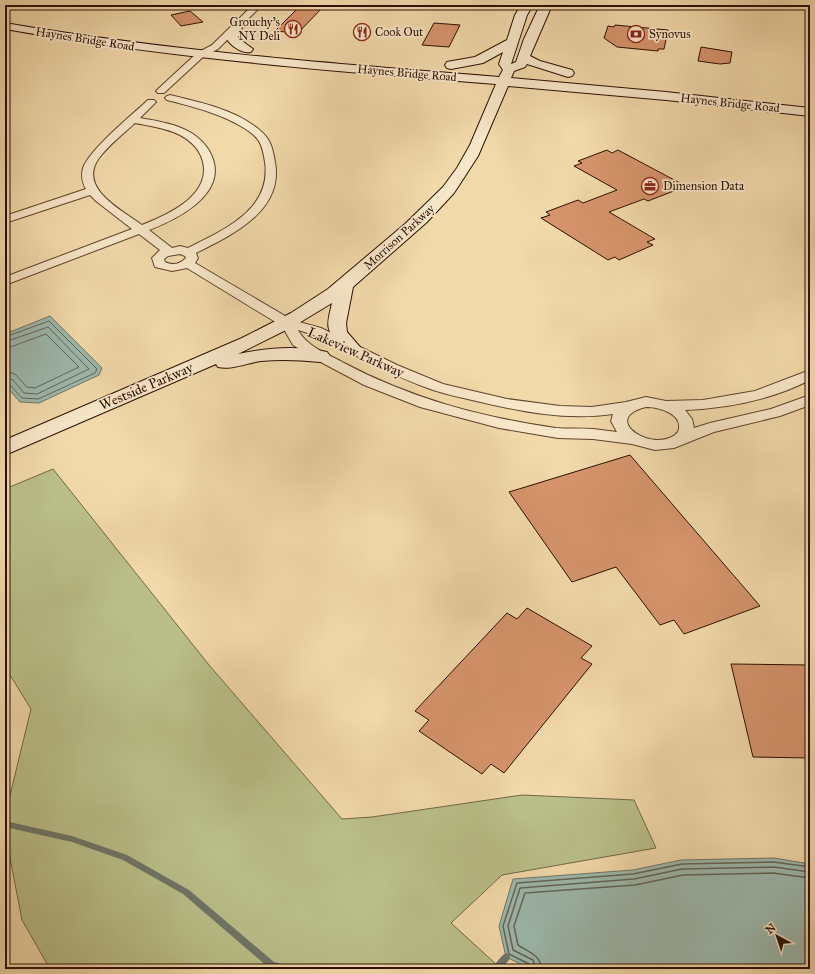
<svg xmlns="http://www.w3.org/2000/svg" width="815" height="974" font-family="'IM FELL Great Primer',serif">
<rect width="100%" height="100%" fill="#f2d9aa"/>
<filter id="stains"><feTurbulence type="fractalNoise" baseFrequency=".005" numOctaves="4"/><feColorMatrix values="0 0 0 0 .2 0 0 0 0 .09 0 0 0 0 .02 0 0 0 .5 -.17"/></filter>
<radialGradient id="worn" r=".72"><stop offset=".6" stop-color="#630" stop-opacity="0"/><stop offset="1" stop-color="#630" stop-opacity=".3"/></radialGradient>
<path fill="#babf89" stroke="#736744" d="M53,469L209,665L342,819L372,817L522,795L634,800L656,848L502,875L451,923L498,966L505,969H50L22,920L5,832V816L31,709L5,667V489Z"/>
<path fill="#9cb9ae" stroke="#6f7568" d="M50,316L102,368L99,375L39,403L20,402L5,385V334Z
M774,858L810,864V969H531L506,957L499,926L513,879L633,870L681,860Z"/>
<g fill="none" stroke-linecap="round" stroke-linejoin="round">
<path stroke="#646457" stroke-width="1" d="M5,337L49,321L97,369L95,373L38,399L22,398L9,384L5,382
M5,342L48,327L89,369L37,394L24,393L13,380L5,377
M5,349L46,334L79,367L35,388L27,387L15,374L5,371"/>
<path stroke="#646457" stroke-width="1.5" d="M531,969L529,964L509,954L503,926L517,883L633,874L682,864L774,862L810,867
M536,969L533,960L513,950L508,926L520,888L634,879L682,869L774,867L810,872
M542,969C540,955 529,952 518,945L514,926L525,893L635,885L683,875L773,873L810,878"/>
<path fill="#6f7568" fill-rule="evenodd" d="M5,821L72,836L127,855L189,890L274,962L289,966L290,969H273L269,968L183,894L123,860L72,842L5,827Z
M506,953L509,954L510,957L509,960L501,969H492C495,964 501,956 506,953Z"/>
</g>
<path fill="#d6946c" stroke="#2c0f00" d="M301,5L323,7L298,33L275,31Z
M190,11L203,22L181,26L171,15Z
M434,23L460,25L449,47L422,45Z
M615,25L668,30L664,49H658V51L617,47L604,38L608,26L614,27Z
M701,47L732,52L730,63L720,64L698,61Z
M607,150L612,153L618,150L680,183L673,186L679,189L648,201L644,199L609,212L655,239L647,242L653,245L619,260L615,257L608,260L541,218L550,215L546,212L578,200L583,203L617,190L574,166L582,163L578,161Z
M630,455L679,512L760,606L684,634L674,620L660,625L616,567L572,582L509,492Z
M527,608L592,646L581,658L592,664L504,773L491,764L482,774L419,731L429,720L415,711L507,613L517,619Z
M731,664L810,665V758L753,757Z"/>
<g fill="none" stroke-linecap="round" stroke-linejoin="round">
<g stroke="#5e422a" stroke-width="2">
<path id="street" d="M253,5H262L218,49L203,57L164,93H158L156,91L158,89L197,53L212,45Z
M170,95C198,102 229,108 253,125C269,136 272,143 275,162C284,211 232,235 196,253L198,258L195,263L292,320L321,328L397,365L443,384L507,399L560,406L592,407L626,402L646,397L666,401L703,400L755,391L810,370V380C771,400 728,408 685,410L692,419L694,428L710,423L771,409L810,395V405L780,416L714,432L674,448L655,450L632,444L593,439L558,438L499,428L420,407L364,385L315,359L293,345L282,326L187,268L172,271L155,267L152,258L160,250L139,234L5,285V277L132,229L96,201L90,195L5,223V216L86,189C82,182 81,176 83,168C90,149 132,115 148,100H154L156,102L140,118C158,121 177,124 193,134C203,141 211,150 214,163C222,197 175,220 149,230L172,248L180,246L188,248C223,230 272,210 265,162C262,144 260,138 244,128C220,113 193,107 167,100L165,98L167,96ZM135,123C150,126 166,128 180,135C191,141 200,149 203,162C211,196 167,215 142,225C122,210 77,188 99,158C109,145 123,134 135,123ZM180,254L185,256L186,258C180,264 173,266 165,262L164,259L168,256ZM298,330L311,334C352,352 391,376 433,390C445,394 459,397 472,400C518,411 566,421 613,414L611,421L617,432C609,431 601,430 593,429C580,428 568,429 556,428C481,417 412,399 344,363C328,354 307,347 298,330ZM646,407C659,407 685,414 678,432C657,456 597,419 646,407Z"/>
</g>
<g stroke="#2c0f00" stroke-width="2">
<path id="secondary" d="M521,5H533L527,15L511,64L516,62L524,39L540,5H552L530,56L540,61L572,70L574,73L572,76L568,77L527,64L525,67L514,71L511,78L666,92L810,108V116L666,100L508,86L478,156L454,193L427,222L353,287L346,323L347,332L360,347L358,351C348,353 345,351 338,344C324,328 328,322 332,303L294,326L238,354C266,348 298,345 327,352L330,356L327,360L320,362C300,360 281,359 261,361C247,363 231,370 218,367L216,364L5,455V440L242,338L291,313L328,289L405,224L443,187L457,168L470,145L496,84C332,71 168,58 5,29V23C169,51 334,64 499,77L503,70L499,64L503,52L483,63L451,69L447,68L445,65L447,62L475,57L507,40L515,15Z
M237,22L241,23L243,25L238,38L253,49L251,52C242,54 231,46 226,38L233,23Z"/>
</g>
<use href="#street" fill="#f7e6c8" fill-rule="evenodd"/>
<use href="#secondary" fill="#f7e6c8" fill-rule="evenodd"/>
</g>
<defs>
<g id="restaurant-ring" transform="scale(0.9)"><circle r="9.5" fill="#f7e6c8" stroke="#8f2418" stroke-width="1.5"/><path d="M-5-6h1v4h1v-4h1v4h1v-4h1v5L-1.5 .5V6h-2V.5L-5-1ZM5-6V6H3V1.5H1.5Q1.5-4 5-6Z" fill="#8f2418"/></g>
<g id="bank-ring" transform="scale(0.9)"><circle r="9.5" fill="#f7e6c8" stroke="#8f2418" stroke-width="1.5"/><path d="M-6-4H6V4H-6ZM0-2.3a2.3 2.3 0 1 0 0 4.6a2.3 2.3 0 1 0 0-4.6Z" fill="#8f2418"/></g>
<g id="office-ring" transform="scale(0.9)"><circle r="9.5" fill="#f7e6c8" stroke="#8f2418" stroke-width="1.5"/><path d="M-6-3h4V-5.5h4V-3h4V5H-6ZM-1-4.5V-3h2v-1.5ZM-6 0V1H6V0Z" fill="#8f2418"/></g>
</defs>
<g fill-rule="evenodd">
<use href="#restaurant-ring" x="293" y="29"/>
<use href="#restaurant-ring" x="362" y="32"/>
<use href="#bank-ring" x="636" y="34"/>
<use href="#office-ring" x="650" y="186"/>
</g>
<g text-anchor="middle" stroke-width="3.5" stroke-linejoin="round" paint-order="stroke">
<g font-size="12" fill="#2c0f00" stroke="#f7e6c8" text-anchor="start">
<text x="280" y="26" text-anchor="end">Grouchy's<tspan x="280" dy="14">NY Deli</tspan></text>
<text x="375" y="36">Cook Out</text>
<text x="649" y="38">Synovus</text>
<text x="663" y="190">Dimension Data</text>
</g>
<g font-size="12" fill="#2c0f00" stroke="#f7e6c8">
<text transform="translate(85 39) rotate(9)" y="4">Haynes Bridge Road</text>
<text transform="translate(407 73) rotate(5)" y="4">Haynes Bridge Road</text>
<text transform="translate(730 103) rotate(6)" y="4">Haynes Bridge Road</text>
<text transform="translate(399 237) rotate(-42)" y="4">Morrison Parkway</text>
</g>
<g font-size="14" fill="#2c0f00" stroke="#f7e6c8">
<text transform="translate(356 352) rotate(24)" y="5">Lakeview Parkway</text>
<text transform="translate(146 386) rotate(-23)" y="5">Westside Parkway</text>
</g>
</g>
<rect width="815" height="974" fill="none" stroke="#f2d9aa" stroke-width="20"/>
<rect x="6" y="6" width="803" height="962" fill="none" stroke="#2c0f00" stroke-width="2"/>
<rect x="10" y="10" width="795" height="954" fill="none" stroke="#2c0f00"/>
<g transform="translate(777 936) rotate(320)" stroke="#f7e6c8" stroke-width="3" paint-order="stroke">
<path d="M0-3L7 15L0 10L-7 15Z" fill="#2c0f00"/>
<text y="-6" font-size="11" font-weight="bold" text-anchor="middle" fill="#2c0f00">N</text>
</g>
<rect width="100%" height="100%" filter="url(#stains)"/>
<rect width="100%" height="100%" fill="url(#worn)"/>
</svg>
